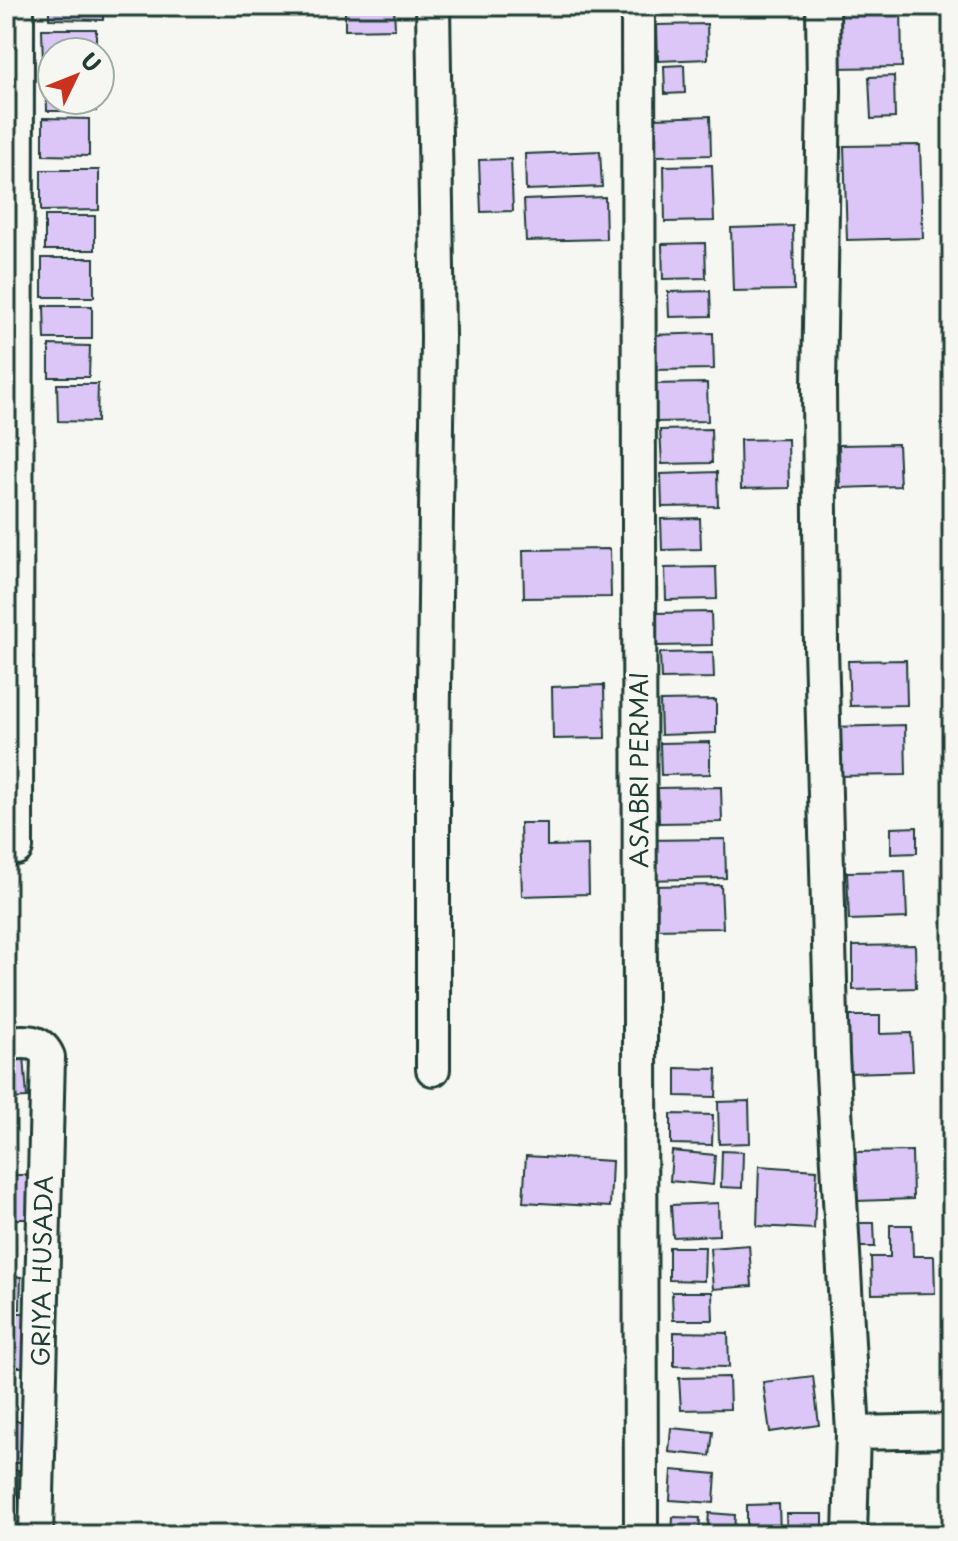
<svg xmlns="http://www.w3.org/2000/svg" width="958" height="1541" font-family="'Playpen Sans',sans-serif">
<rect width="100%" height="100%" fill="#f6f6f2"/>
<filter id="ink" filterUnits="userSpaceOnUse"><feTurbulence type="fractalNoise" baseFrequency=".0125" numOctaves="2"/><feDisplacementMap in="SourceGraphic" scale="16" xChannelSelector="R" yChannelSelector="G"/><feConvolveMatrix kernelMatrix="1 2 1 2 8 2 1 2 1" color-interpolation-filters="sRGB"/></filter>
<g filter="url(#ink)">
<path fill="#dcc6f7" stroke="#1f3d34" stroke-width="2" d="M49,6H103V20L49,19Z
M345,6H394L395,29L345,30Z
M663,6H705V8L663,9Z
M832,6H901L902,67L834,68Z
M707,24L708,59L658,61L657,25Z
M42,29H96V52H52V64H43Z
M684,65L685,93L665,94L664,66Z
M46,72H52V100H96V111H47Z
M894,76L895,118L871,119L869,77Z
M710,116L711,155L656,156L655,118Z
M43,118L89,119V156L43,155Z
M920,145L923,238L847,240L844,146Z
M600,151L602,187L526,190L525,154Z
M511,159L513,211L481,212L479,160Z
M712,165L714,221L665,222L664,166Z
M41,170H99V210L41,211Z
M605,197L606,239L526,241L524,200Z
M45,216H95V250H45Z
M793,226L794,290L733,291L731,228Z
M705,243L706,278L663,279L662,244Z
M42,258H94V297H42Z
M710,291L711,316L669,317L668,292Z
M44,306H92V339H45Z
M713,333L714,369L652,370L651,335Z
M49,345L90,346L89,377H49Z
M707,383L708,421L654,422L652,384Z
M57,384H98L97,422L58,421Z
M711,429L712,463L662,464L660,430Z
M788,439L789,488L741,489L740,440Z
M898,444L900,486L840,488L839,445Z
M717,472L718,506L662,507L661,474Z
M700,518L701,549L662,550L661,519Z
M610,549L611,597L524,598L523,550Z
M716,567L717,599L666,600L665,568Z
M711,612L712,645L656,646L655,613Z
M713,652L714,678L661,679L660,653Z
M906,660L907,705L850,706L848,661Z
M604,685L605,738L553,739L552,687Z
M716,700V733L661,735L660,701Z
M905,725L906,775L833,776L832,727Z
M710,742V774L661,775L660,743Z
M721,787L722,822L659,823L658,788Z
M520,823H547V846L588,845L589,894L522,896Z
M917,827V853L891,854V828Z
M725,839L726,878L646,880L645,840Z
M905,871L907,918L849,920L847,872Z
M721,885L723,928L649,929L648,886Z
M915,945L916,988L853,990V946Z
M848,1016H880V1034L911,1033L913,1071L849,1073Z
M24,1055L27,1098L6,1099V1056Z
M676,1068L717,1069L716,1097L676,1096Z
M749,1101L750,1143L719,1144L718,1102Z
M671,1114L713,1115L712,1145L671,1144Z
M672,1151L715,1155L713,1185L670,1181Z
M722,1151L743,1152L742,1188L721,1187Z
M912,1151L913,1199L857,1201L855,1152Z
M526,1156L612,1161L610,1207L523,1202Z
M759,1166L817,1170L814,1229L757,1226Z
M6,1175H28V1219H6Z
M718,1203L719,1235L673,1237L671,1205Z
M852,1223H874L875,1247H853Z
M890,1225H912L913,1256H934L935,1293L872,1294L871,1257H890Z
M749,1245L752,1286L713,1289L710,1248Z
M669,1247H705L704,1281L669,1280Z
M6,1276L21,1277L20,1309H6Z
M672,1292H712L713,1320H673Z
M6,1313H24L23,1367H6Z
M674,1332L728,1333L729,1367L674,1366Z
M6,1375H15L13,1414L6,1413Z
M813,1376L819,1425L770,1432L763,1382Z
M729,1377L730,1409L681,1410L679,1378Z
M6,1421H26L27,1463H6Z
M671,1428L713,1432L710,1456L669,1452Z
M6,1470H18L16,1518L6,1517Z
M672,1470L716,1474L714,1503L670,1500Z
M779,1504L780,1535H747V1505Z
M709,1513L735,1515L734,1535H707Z
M786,1514H823V1535H787Z
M673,1517L700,1518L699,1535H672Z
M26,1522L27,1535H6V1523Z"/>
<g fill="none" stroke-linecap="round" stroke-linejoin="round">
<g stroke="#1f3d34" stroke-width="38">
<path id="minor" d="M433,6L438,336L433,775V1069
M638,6L641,1535
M823,6L824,91L819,386L821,646L832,1055L853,1433L952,1431
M16,848L17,6
M6,1043C24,1042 40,1038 48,1057L36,1535
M850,1535L853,1433"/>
</g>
<use href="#minor" stroke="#f6f6f2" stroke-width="32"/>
</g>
</g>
<g text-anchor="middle" stroke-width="7" stroke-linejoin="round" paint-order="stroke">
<g font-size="24" fill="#1f3d34" stroke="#f6f6f2">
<text transform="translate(640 770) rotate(-90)" y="8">ASABRI PERMAI</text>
<text transform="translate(43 1271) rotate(-89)" y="8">GRIYA HUSADA</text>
</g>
</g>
<rect width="958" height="1541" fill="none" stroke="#f6f6f2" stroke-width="32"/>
<rect x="16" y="16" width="926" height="1509" fill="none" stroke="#1f3d34" stroke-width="3" filter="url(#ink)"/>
<g transform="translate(76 76) rotate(47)"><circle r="38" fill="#f6f6f2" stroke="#a0aca6" stroke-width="2"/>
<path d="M0-6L14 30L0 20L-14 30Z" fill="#c8321e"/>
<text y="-12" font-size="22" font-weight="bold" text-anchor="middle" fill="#1f3d34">U</text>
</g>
</svg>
